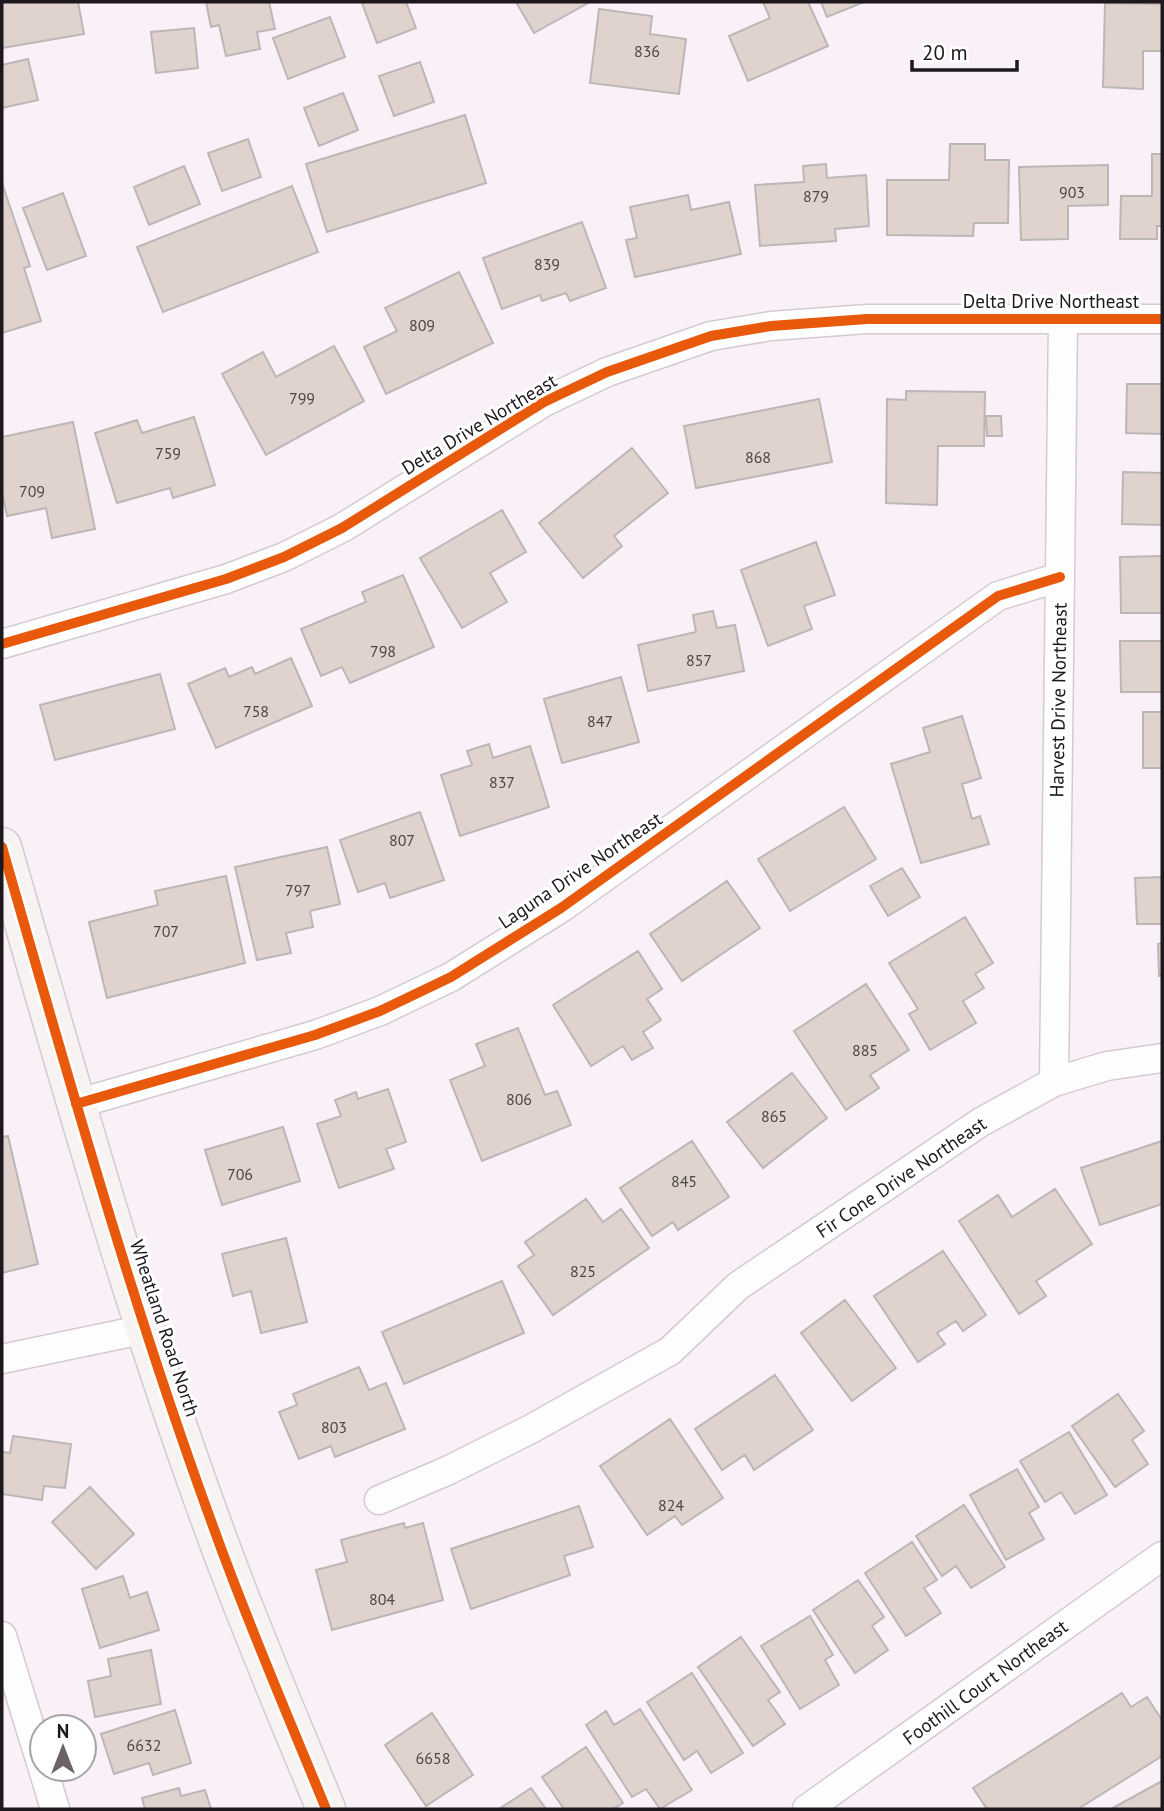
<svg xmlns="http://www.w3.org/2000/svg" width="1164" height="1811" font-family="'PT Sans',sans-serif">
<rect width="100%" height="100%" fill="#faf0f8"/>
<path fill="#e0d3cd" stroke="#bdb6b7" stroke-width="2" d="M2,2H78L84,34L2,48Z
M206,2H269L275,29L257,32L260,49L226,56L219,25L211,27Z
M366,2H406L416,28L377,43L362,3Z
M516,2H590L534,33Z
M763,2H808L828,46L748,81L729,36L770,18Z
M821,2H864L827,17Z
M1105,3L1162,4V51H1143V89L1103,87Z
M599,9L652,16L650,34L686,39L679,94L590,83Z
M330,17L345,57L288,79L273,38Z
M194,28L198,68L156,73L151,32Z
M28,59L38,100L2,108V65Z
M420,62L434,102L394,116L379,76Z
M343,93L358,130L319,146L304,108Z
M465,115L486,183L327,232L306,164Z
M248,139L261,177L222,191L208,153Z
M950,144H985V160H1009L1008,223H974L973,236L887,235V180H949Z
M1152,154H1162V226H1157V239H1120L1121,196H1152Z
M826,164L827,178L866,175L869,226L835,229L836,241L760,246L755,185L804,182L803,166Z
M1108,165V205L1068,206V239L1021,240L1019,167Z
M184,166L200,204L149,225L134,187Z
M2,183L30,266L24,268L41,321L2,333Z
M292,186L318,252L163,312L137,247Z
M63,193L86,256L47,270L23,208Z
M688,195L691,210L729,202L741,254L635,277L626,240L637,238L630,207Z
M582,222L606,288L570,301L566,293L542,301L540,295L502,309L483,258Z
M459,272L493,343L386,394L364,347L397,331L385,308Z
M334,346L364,401L266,455L222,374L263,352L276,377Z
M1127,384H1162V434L1126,433Z
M906,391L985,392L984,446H938L937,505L886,503L887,399L906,400Z
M819,399L832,462L696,488L684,426Z
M986,416H1001L1002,436H987Z
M194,417L215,485L173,498L170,488L117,503L95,433L137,420L142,433Z
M73,422L95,529L52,538L46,508L7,516L2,492V437Z
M632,448L668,493L614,536L622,546L583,578L539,523Z
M1123,472L1162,473V525L1122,524Z
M502,510L526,552L490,573L507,602L462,628L420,558Z
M816,542L835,595L804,606L812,629L768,646L741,570Z
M1162,556V613H1121L1120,557Z
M403,575L434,647L350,683L342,667L321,676L301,629L366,602L362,592Z
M713,611L717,628L735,625L744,671L648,691L638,645L696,632L693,615Z
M1120,641H1162V692H1121Z
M291,658L312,706L216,748L188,684L225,668L229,677L252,667L255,674Z
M160,674L175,729L55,760L40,705Z
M621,677L639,742L562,763L544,699Z
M1143,712H1162V768H1143Z
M962,716L981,778L962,784L972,819L980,816L989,844L921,863L891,764L930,752L923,728Z
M489,744L493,758L530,746L549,807L460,836L441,775L472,765L467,751Z
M844,807L876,859L790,911L758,859Z
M420,812L444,880L390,898L385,883L358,892L340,840Z
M327,847L340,904L310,911L313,927L286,933L291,953L257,960L235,867Z
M902,868L920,897L888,916L870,886Z
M226,876L245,963L107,998L89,922L158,905L155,891Z
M1162,877V924H1137L1135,878Z
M727,881L760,928L682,981L650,934Z
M965,917L993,963L975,974L984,988L963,1001L976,1023L930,1050L909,1014L918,1009L889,963Z
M1162,943V975L1159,976L1158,944Z
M638,951L662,989L647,999L661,1020L643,1032L653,1048L632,1060L623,1046L591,1066L553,1005Z
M866,984L909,1050L870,1075L879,1088L846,1110L794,1031Z
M518,1028L545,1095L557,1091L571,1125L482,1161L450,1080L485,1066L476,1044Z
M792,1073L827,1118L763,1168L727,1122Z
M388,1089L406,1142L386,1149L394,1169L339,1188L317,1124L341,1116L335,1100L356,1092L358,1099Z
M283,1127L300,1181L222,1205L205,1150Z
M8,1136L38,1264L2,1273V1137Z
M692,1141L729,1197L678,1230L673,1222L652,1236L620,1188Z
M1162,1141V1204L1100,1225L1081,1168Z
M1055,1189L1092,1244L1036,1281L1046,1296L1019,1314L959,1221L998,1195L1012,1217Z
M586,1199L603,1222L621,1209L649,1248L553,1315L518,1266L534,1255L525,1242Z
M286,1238L307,1322L261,1333L251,1291L233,1296L222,1254Z
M943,1251L986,1315L963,1331L956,1321L937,1333L945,1344L918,1362L874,1296Z
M502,1281L524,1333L404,1384L382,1332Z
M845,1300L896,1368L852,1401L801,1333Z
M359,1367L369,1390L386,1383L405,1429L335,1457L331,1446L299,1459L279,1412L297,1405L293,1394Z
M775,1375L813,1430L754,1470L745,1455L722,1470L695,1429Z
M1118,1394L1144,1431L1132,1440L1148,1464L1115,1487L1072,1426Z
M670,1419L723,1498L682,1525L675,1516L647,1535L600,1466Z
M1069,1432L1107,1495L1075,1514L1061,1492L1045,1502L1020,1461Z
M13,1436L71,1444L65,1488L44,1486L42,1500L2,1494V1452L10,1453Z
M1017,1469L1039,1507L1029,1513L1044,1539L1006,1560L970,1495Z
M90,1487L134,1534L96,1569L52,1522Z
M964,1505L1005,1567L971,1588L956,1566L942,1576L916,1536Z
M579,1506L593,1547L564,1556L570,1575L471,1609L451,1549Z
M404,1523L405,1528L423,1523L443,1600L332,1630L316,1570L347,1562L341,1540Z
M912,1542L937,1580L924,1588L941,1613L906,1636L865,1573Z
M123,1576L130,1598L147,1592L159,1630L100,1648L82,1589Z
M858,1580L884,1617L872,1626L888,1650L855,1673L813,1610Z
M810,1616L833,1655L825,1660L839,1685L800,1709L761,1646Z
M741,1637L780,1692L768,1700L785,1724L753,1746L698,1667Z
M151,1650L161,1704L95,1717L88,1681L111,1676L108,1659Z
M692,1673L743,1753L711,1773L697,1751L684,1760L647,1702Z
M1122,1693L1131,1707L1147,1697L1162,1720V1756L1078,1809H987L973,1788Z
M640,1709L692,1790L660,1809L646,1789L632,1797L586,1725L606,1711L614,1725Z
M175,1710L191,1763L153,1775L149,1763L114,1774L101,1734Z
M432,1713L473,1775L426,1806L385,1745Z
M586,1747L623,1803L613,1809H564L542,1777Z
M1162,1781V1809H1111Z
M179,1788L181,1796L205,1790L211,1809H145L142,1798Z
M531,1788L546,1809H499Z"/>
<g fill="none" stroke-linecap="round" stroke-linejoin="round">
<g stroke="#d3cbd1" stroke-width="31">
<path id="minor" d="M2,644L226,579L284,557L342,528L544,402L607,372L711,336L771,326L867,319H1162
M1054,1082L1063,318
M76,1104L315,1035L380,1011L451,977L561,908L998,596L1060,577
M2,1359L146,1329
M379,1500L449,1470L531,1429L670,1351L738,1286L981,1122L1054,1082L1107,1066L1162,1058
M2,1636L42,1766
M43,1769L55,1809
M807,1809L1162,1556"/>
</g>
<g stroke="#d3cbd1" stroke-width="41">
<path id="secondary" d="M2,847C68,1076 132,1306 214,1529C248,1624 288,1716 326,1809"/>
</g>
<use href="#minor" stroke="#fefdfe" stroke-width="28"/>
<use href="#secondary" stroke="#f7f3f3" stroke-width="38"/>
<g stroke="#fff" stroke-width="15">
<path id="cycleway" d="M2,644L226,579L284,557L342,528L544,402L607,372L711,336L771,326L867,319H1162
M2,847C68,1076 132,1306 214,1529C248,1624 288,1716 326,1809
M76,1104L315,1035L380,1011L451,977L561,908L998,596L1060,577"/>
</g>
<use href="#cycleway" stroke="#e8590c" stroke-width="10"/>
</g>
<g text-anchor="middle" stroke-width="6" stroke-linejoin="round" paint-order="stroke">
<g font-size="16" fill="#4e4749">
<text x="647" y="57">836</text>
<text x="1072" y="198">903</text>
<text x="816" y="202">879</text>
<text x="547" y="270">839</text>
<text x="422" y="331">809</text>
<text x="302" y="404">799</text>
<text x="168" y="459">759</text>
<text x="758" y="463">868</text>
<text x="32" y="497">709</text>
<text x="383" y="657">798</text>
<text x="699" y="666">857</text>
<text x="256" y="717">758</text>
<text x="600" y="727">847</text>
<text x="502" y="788">837</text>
<text x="402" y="846">807</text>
<text x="298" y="896">797</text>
<text x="166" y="937">707</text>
<text x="865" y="1056">885</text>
<text x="519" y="1105">806</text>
<text x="774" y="1122">865</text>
<text x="240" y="1180">706</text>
<text x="684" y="1187">845</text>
<text x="583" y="1277">825</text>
<text x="334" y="1433">803</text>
<text x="671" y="1511">824</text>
<text x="382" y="1605">804</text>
<text x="144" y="1751">6632</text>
<text x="433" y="1764">6658</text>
</g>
<g font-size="19" fill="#1d181d" stroke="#fff">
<text x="1051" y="308">Delta Drive Northeast</text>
<text transform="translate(479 424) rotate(-31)" y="7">Delta Drive Northeast</text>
<text transform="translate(1058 700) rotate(-89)" y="7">Harvest Drive Northeast</text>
<text transform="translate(580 870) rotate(-34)" y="7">Laguna Drive Northeast</text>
<text transform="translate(901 1177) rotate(-34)" y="7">Fir Cone Drive Northeast</text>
<text transform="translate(165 1328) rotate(72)" y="7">Wheatland Road North</text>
<text transform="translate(985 1682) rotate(-36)" y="7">Foothill Court Northeast</text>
</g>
</g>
<rect width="1164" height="1811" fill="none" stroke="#1d181d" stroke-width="7"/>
<g transform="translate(63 1748)"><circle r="33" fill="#ffffff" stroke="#a5a3a5" stroke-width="2"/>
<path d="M0-5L12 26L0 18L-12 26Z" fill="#6a646a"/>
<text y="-10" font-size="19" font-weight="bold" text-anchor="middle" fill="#1d181d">N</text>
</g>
<path d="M912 60v10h105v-10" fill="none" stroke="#1d181d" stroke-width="3.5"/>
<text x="922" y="60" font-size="21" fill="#1d181d" stroke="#ffffff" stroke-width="5" paint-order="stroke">20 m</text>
</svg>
